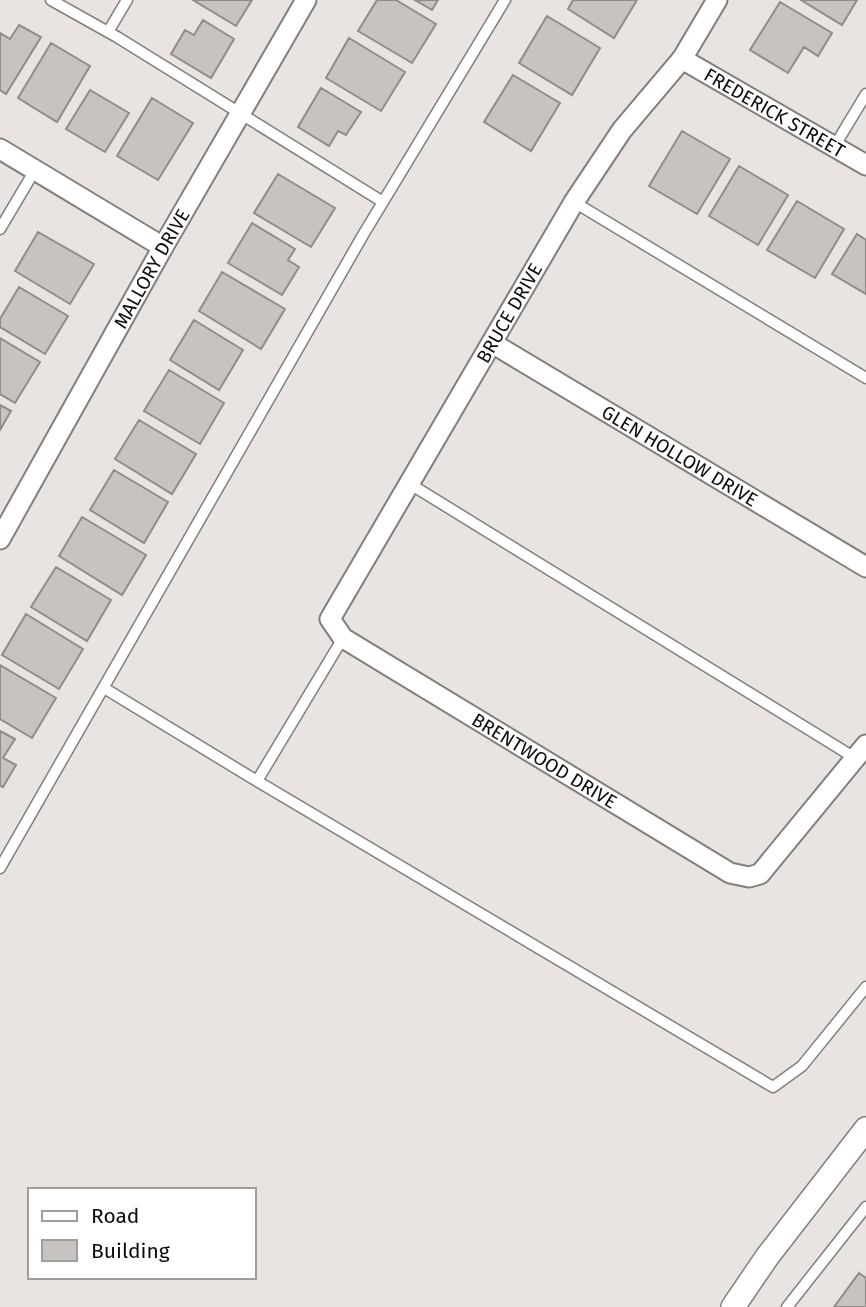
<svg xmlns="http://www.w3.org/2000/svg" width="866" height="1307" font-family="'Fira Sans',sans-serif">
<rect width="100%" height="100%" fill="#e9e4e1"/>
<path fill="#c8c2c1" stroke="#918b8a" stroke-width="2" d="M193,0H252L236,26Z
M377,0H396L436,24L412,63L358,31Z
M415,0H438L432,10Z
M573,0H637L614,38L568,9Z
M801,0H857L842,25Z
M780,2L832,33L818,56L804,47L788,73L750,50Z
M547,16L600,48L572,95L519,63Z
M203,20L234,39L211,78L171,54L185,30L194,35Z
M19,25L41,37L6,94L0,90V33L10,39Z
M349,38L405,72L381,111L326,78Z
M51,43L90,66L57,122L18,98Z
M513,75L560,103L531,151L484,122Z
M321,88L361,112L346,135L338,131L329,146L298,127Z
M90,90L129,113L105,152L66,129Z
M152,98L193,123L158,180L117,156Z
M682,131L730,159L697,214L649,186Z
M739,166L788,195L758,245L709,216Z
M278,174L335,208L311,247L254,213Z
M797,201L844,229L815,278L767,250Z
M252,223L295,249L288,260L299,267L282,295L228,263Z
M38,232L94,264L70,304L15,271Z
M857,234L866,240V294L832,274Z
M222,272L285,309L261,349L199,311Z
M19,287L68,316L45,354L0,327V319Z
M194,320L243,350L219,390L170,360Z
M0,338L40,362L15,403L0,394Z
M169,370L224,403L200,444L144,411Z
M0,405L11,411L0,430Z
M139,420L196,454L172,494L115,459Z
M114,470L168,502L144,543L90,510Z
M82,517L146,555L122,595L59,556Z
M56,567L111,600L87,641L31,607Z
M26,614L83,649L59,689L2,655Z
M0,665L56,698L32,738L0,719Z
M0,731L15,739L3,758L16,765L3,787L0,786Z
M859,1273L866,1278V1307H834Z"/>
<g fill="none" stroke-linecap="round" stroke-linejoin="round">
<g stroke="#827e7b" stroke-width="13">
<path id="service" d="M51,0L117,37L383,202
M108,32L127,0
M834,147L866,94
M574,202L866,378
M0,229L35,170
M410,484L855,758
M343,638L257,781L773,1087L802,1066L866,987
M104,688L257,781
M0,868L363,235L505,0
M787,1307L866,1207"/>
</g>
<g stroke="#827e7b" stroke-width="23">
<g id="minor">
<path id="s1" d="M717,0L682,59L622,130L574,202L330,619L343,638L730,873L749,877L760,874L866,745"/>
<path id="s2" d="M682,59L866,165"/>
<path d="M0,149L163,247"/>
<path id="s3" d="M492,343L866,567"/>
<path id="s4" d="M0,539L163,247L306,0"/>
</g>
</g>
<g stroke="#827e7b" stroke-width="26">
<path id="tertiary" d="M733,1307L767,1257L866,1129"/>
</g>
<use href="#service" stroke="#fff" stroke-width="10"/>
<use href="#minor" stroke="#fff" stroke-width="19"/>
<use href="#tertiary" stroke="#fff" stroke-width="23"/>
</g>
<g text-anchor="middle" stroke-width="5" stroke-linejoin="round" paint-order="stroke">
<g font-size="19" fill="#0e0c0b" stroke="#fff">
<text dy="7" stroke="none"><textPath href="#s2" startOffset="107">FREDERICK STREET</textPath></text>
<text dy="7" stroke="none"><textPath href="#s4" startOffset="310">MALLORY DRIVE</textPath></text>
<text transform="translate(509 313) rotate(-60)" y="7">BRUCE DRIVE</text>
<text dy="7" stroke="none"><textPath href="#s3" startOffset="219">GLEN HOLLOW DRIVE</textPath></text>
<text dy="7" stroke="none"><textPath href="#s1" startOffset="990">BRENTWOOD DRIVE</textPath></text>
</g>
</g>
<rect x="28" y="1188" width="228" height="91" fill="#ffffff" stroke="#9f9e9d" stroke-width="2"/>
<rect x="42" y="1211" width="35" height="10" fill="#ffffff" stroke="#9f9e9d" stroke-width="2"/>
<text x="91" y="1223" font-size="21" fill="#0e0c0b">Road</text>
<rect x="42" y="1240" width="35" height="21" fill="#c8c2c1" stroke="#9f9e9d" stroke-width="2"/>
<text x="91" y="1258" font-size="21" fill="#0e0c0b">Building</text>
</svg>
